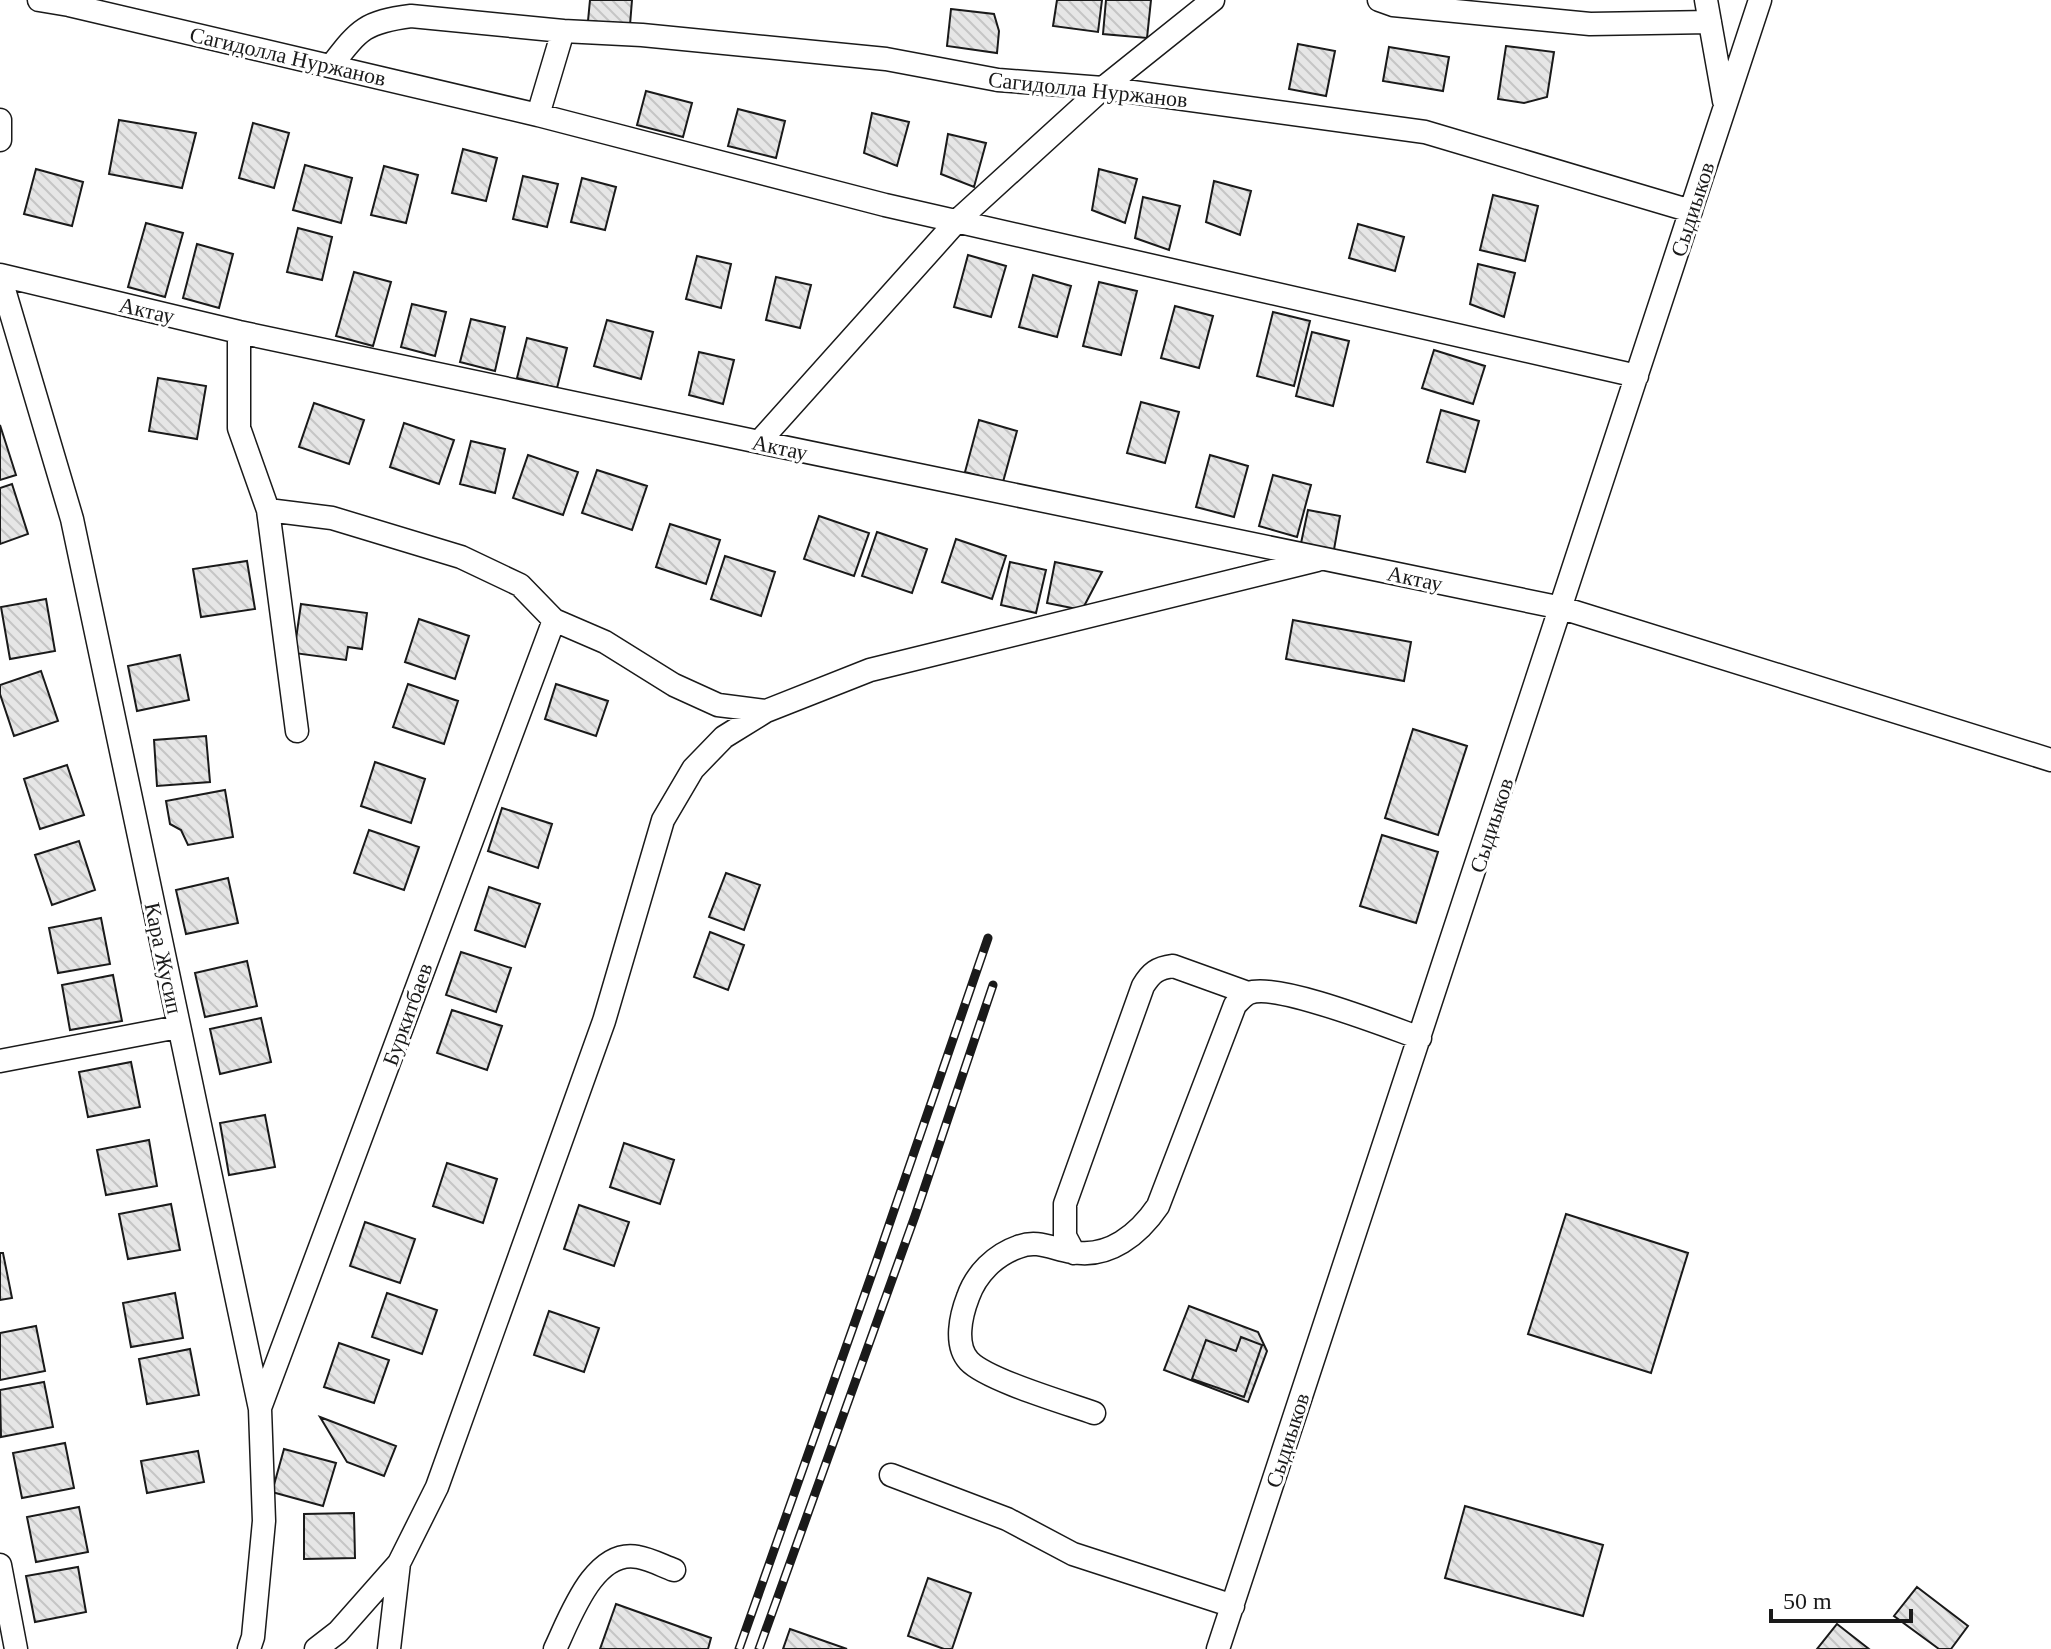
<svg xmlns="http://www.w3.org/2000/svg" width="2051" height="1649" font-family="Georgia,serif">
<defs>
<pattern id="building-back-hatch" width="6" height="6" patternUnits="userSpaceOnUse" patternTransform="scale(2)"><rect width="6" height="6" fill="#e6e6e6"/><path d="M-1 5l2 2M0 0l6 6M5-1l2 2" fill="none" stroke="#c5c5c5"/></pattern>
</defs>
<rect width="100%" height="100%" fill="#fff"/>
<path fill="url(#building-back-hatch)" stroke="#1a1a1a" stroke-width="2" d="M590,0H632L630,25L588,21Z
M1057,0H1102L1098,32L1053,26Z
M1106,0H1151L1147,38L1103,34Z
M951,9L994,14L999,31L997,53L947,46Z
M1298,44L1335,51L1326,96L1289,89Z
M1506,46L1554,52L1547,97L1524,103L1498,99Z
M1389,47L1449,57L1443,91L1383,81Z
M646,91L692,103L683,137L637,125Z
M738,109L785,121L776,158L728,146Z
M872,113L909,122L897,166L864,153Z
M119,120L196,133L182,188L109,174Z
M253,123L289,133L274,188L239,178Z
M948,134L986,143L974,187L941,174Z
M463,149L497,158L486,201L452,193Z
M305,165L352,178L341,223L293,210Z
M384,166L418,175L406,223L371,215Z
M36,169L83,182L72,226L24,214Z
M1099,169L1137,179L1125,223L1092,210Z
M523,176L558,184L547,227L513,219Z
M582,178L616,187L605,230L571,222Z
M1214,181L1251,191L1240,235L1206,222Z
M1493,195L1538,206L1525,261L1480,250Z
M1143,197L1180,206L1169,250L1135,238Z
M146,223L183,233L165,297L128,287Z
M1358,224L1404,237L1395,271L1349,258Z
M298,228L332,237L322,280L287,272Z
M197,244L233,254L219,308L183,298Z
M968,255L1006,266L991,317L954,307Z
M697,256L731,264L721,308L686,299Z
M1478,264L1515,273L1504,317L1470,304Z
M354,272L391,282L373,346L336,336Z
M1033,275L1071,286L1057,337L1019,327Z
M776,277L811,285L800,328L766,320Z
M1099,282L1137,291L1121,355L1083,346Z
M412,304L446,312L435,356L401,347Z
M1175,306L1213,316L1199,368L1161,358Z
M1273,312L1310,321L1294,386L1257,376Z
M471,319L505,327L495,371L460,362Z
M607,320L653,332L641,379L594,366Z
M1312,332L1349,341L1333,406L1296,396Z
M527,338L567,348L557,388L517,378Z
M1434,350L1485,366L1473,404L1422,388Z
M699,352L734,360L723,404L689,395Z
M158,378L206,386L197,439L149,431Z
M1141,402L1179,412L1165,463L1127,453Z
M314,403L364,420L349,464L299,447Z
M1441,410L1479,421L1465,472L1427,462Z
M979,420L1017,431L1003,482L965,472Z
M404,423L454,440L439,484L390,467Z
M0,425L16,475L0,480Z
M471,441L505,449L495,493L460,484Z
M528,455L578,472L563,515L513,498Z
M1210,455L1248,466L1234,517L1196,507Z
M597,470L647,486L632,530L582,513Z
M1273,475L1311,485L1297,537L1259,526Z
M12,484L28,534L0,544V488Z
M1308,510L1340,516L1333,555L1300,548Z
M819,516L869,533L854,576L804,559Z
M670,524L720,540L706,584L656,567Z
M877,532L927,549L912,593L862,576Z
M956,539L1006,556L992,599L942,582Z
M725,556L775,572L761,616L711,599Z
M247,561L255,609L201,617L193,569Z
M1010,562L1046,570L1036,613L1001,605Z
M1055,562L1102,572L1082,610L1047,603Z
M46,599L55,651L10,659L1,607Z
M301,604L367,613L362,649L348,647L346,660L294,653Z
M419,619L469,636L455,679L405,662Z
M1293,620L1411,642L1404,681L1286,659Z
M180,655L189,700L137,711L128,666Z
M41,671L58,721L14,736L0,694V685Z
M408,684L458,701L444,744L393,727Z
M556,684L608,701L596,736L545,719Z
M1413,729L1467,746L1438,835L1385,818Z
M206,736L210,782L157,786L154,740Z
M375,762L425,779L411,823L361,806Z
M67,765L84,815L40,829L24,779Z
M225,790L233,837L188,845L181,830L170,824L166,801Z
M502,808L552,824L538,868L488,851Z
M369,830L419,847L404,890L354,873Z
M1382,835L1438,852L1416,923L1360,906Z
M79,841L95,890L52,905L35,855Z
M726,873L760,885L744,930L709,917Z
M228,878L238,923L186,934L176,890Z
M489,887L540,904L525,947L475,930Z
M101,918L110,964L58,973L49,928Z
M710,932L744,945L728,990L694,977Z
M461,952L511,968L496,1012L446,995Z
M247,961L257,1006L205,1017L195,973Z
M113,975L122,1021L70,1030L62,985Z
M452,1010L502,1026L487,1070L437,1053Z
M261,1018L271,1062L220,1074L210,1029Z
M131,1062L140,1107L88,1117L79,1072Z
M265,1115L275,1167L229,1175L220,1123Z
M149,1140L157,1186L106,1195L97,1150Z
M624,1143L674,1160L660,1204L610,1187Z
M447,1163L497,1179L483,1223L433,1206Z
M171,1204L180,1250L128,1259L119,1214Z
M579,1205L629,1222L614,1266L564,1249Z
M1566,1214L1688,1253L1651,1373L1528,1334Z
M365,1222L415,1239L400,1283L350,1266Z
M0,1253H3L12,1298L0,1300Z
M175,1293L183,1338L131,1347L123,1303Z
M387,1293L437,1310L422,1354L372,1337Z
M1189,1306L1258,1332L1267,1351L1248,1402L1164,1370Z
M549,1311L599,1328L584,1372L534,1355Z
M36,1326L45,1371L0,1380V1333Z
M1241,1337L1262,1345L1244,1397L1192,1379L1206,1340L1236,1351Z
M339,1343L389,1360L374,1403L324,1387Z
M190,1349L199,1395L147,1404L139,1359Z
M44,1382L53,1427L1,1437L0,1390Z
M320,1417L396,1446L384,1476L347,1462Z
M65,1443L74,1488L22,1498L13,1453Z
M284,1449L336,1463L323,1506L272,1492Z
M198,1451L204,1482L147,1493L141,1461Z
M1465,1506L1603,1545L1583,1616L1445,1578Z
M79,1507L88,1552L36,1562L27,1517Z
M354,1513L355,1558L304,1559V1514Z
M78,1567L86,1612L35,1622L26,1576Z
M928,1578L971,1593L952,1649H944L908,1636Z
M1917,1587L1968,1626L1951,1649H1939L1894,1616Z
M616,1604L711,1638L708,1649H600Z
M1837,1624L1869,1649H1817Z
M790,1629L847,1649H783Z"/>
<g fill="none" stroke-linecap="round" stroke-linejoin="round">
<g stroke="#1a1a1a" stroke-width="25">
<path id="minor" d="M39,0L69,5L538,115L885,205L1637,376
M1379,0L1393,5L1590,24L1710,22
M1706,0L1724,101
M331,66C359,30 364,22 411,16L563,31
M538,115L563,31L642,35L886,59L998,80L1103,88L1425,132L1691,211
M0,120V140
M0,275L239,332L759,442L1562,608L2051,760
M0,276L72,519L260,1409L264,1521L253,1637L249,1649
M239,332V428L268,510L297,731
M759,442L957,221L1103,88L1213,0
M268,510L332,518L461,557L520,585L554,620L605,642L674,685L718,705L766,711L870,670L1317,560
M0,1061L178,1027
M1074,1253L1065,1236V1204L1143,986C1151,973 1157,968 1173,966L1248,993
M260,1408L554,620
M1094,1413C1066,1403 987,1380 969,1361C954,1345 961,1315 968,1297C976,1274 995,1255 1018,1247C1037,1239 1053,1249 1072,1252C1109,1259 1139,1234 1158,1206L1235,1005C1239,1001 1244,995 1249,993C1276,982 1389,1027 1420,1038
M891,1475L1007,1519L1073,1554L1233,1606
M0,1565L16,1649
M316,1649L338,1632L399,1563L437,1487L604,1021L663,820L693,769L724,737L766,711
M389,1649L399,1563
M555,1649C570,1618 594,1548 638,1557C650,1559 663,1566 674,1570
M1218,1649L1760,0"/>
</g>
<use href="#minor" stroke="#fff" stroke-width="22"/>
<g stroke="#1a1a1a" stroke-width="9">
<path id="rail" d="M739,1649L879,1254L988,938
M759,1649L915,1216L993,985"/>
</g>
<use href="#rail" stroke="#fff" stroke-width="6" stroke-dasharray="18" stroke-linecap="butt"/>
</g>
<g text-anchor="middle" stroke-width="6" stroke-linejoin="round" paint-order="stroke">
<g font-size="22" fill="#1a1a1a" stroke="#fff">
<text transform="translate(288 56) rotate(13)" y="8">Сагидолла Нуржанов</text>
<text transform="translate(1088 89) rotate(6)" y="8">Сагидолла Нуржанов</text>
<text transform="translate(1692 209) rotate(-72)" y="8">Сыдиыков</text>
<text transform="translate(147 310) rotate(13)" y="8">Актау</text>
<text transform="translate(780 447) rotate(12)" y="8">Актау</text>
<text transform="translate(1415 578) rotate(12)" y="8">Актау</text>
<text transform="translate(1491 825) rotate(-72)" y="8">Сыдиыков</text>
<text transform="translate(164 958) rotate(78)" y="8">Кара Жусип</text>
<text transform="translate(407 1014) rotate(-70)" y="8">Буркитбаев</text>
<text transform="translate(1287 1440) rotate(-72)" y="8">Сыдиыков</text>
</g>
</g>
<path d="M1771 1609v12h140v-12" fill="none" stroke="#1a1a1a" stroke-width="4"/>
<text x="1783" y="1609" font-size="24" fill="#1a1a1a" stroke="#ffffff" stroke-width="6" paint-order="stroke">50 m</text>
</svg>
